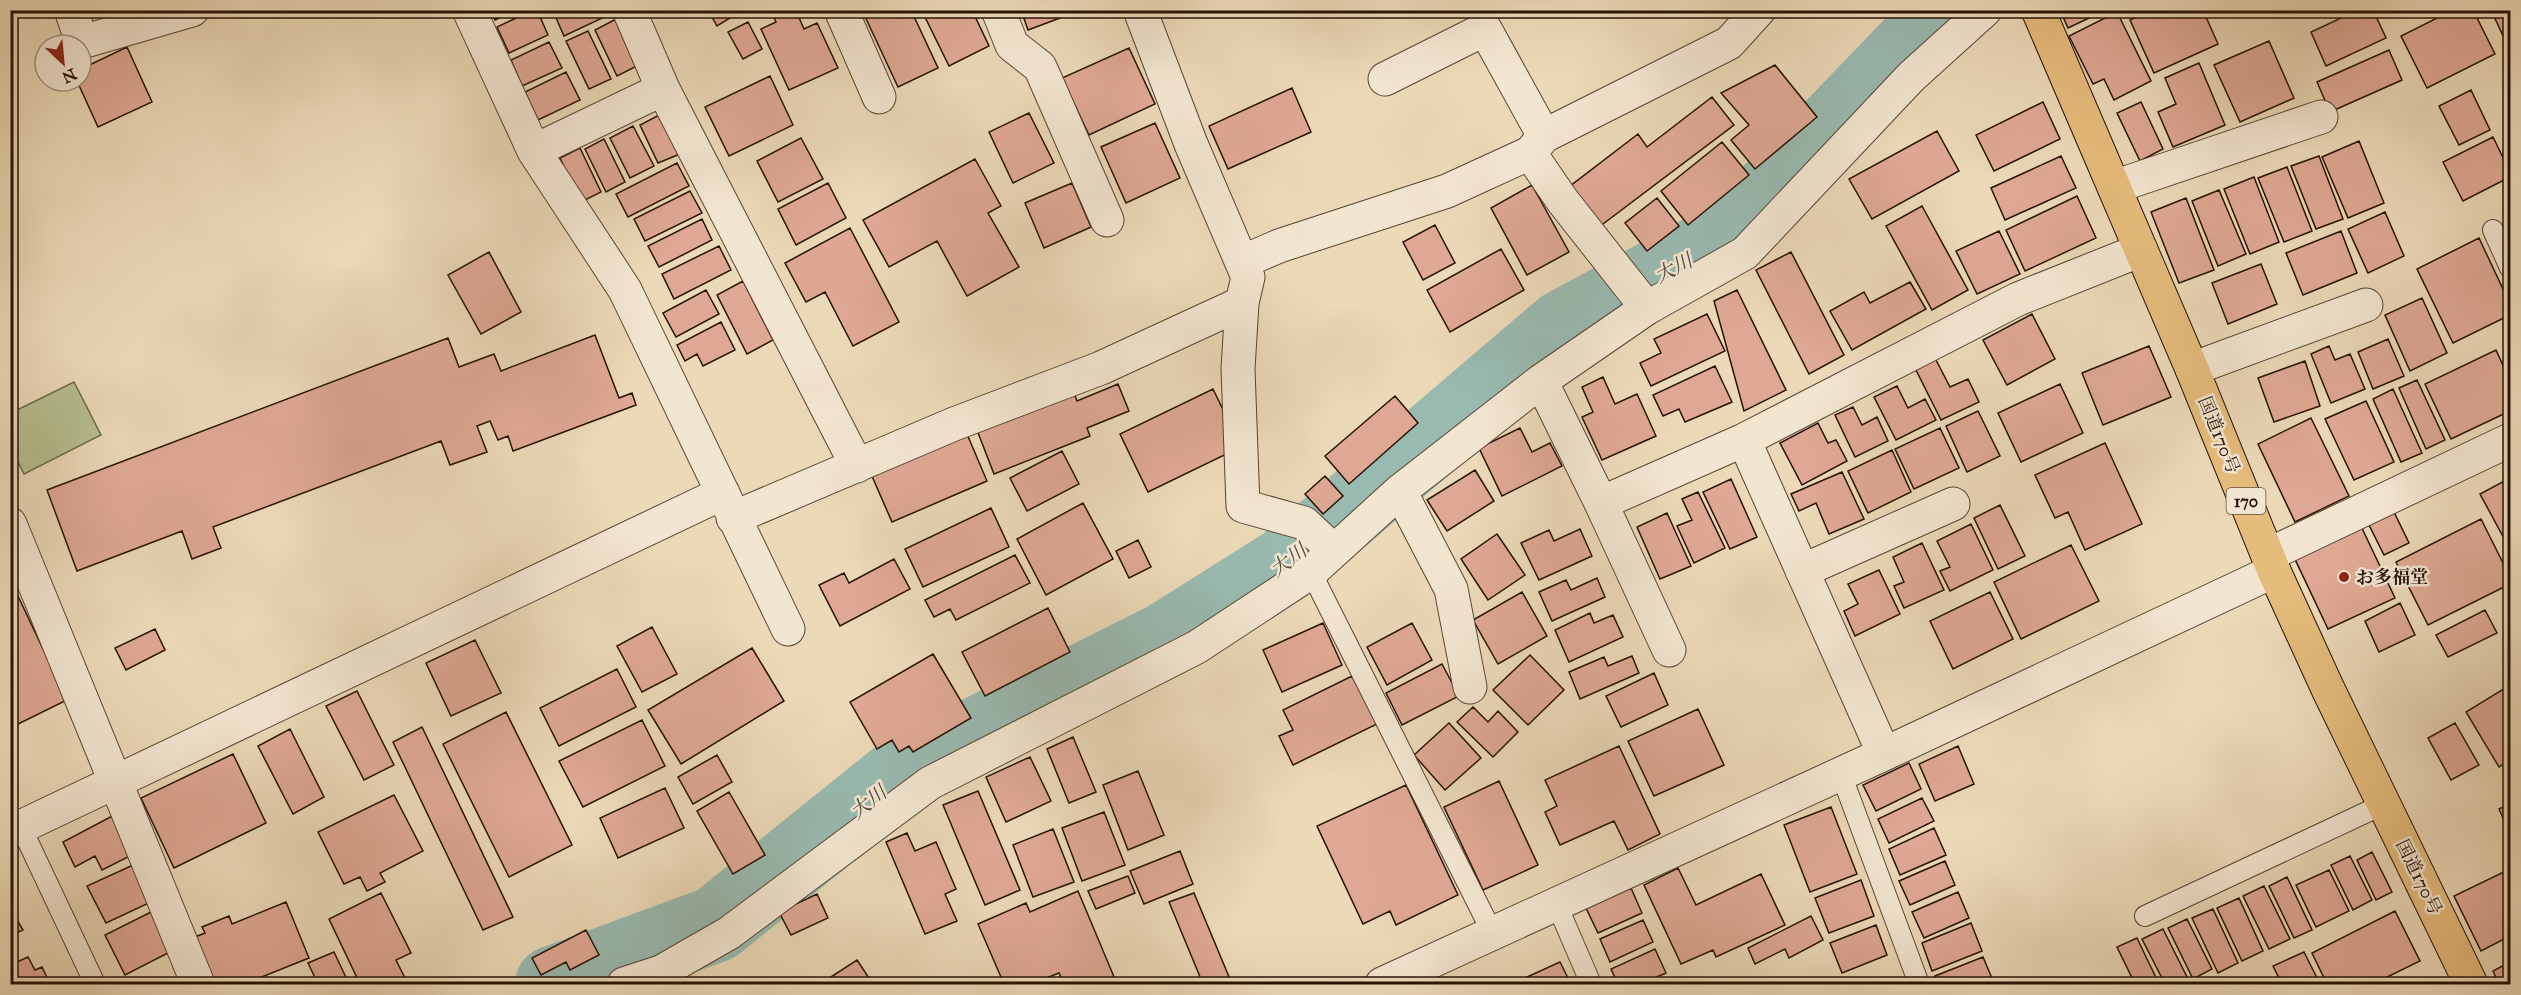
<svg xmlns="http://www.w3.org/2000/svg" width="2521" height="995" font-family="'IM FELL Great Primer','Noto Serif JP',serif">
<rect width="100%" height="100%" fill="#ecd9b8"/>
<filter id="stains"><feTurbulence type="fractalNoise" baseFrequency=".00333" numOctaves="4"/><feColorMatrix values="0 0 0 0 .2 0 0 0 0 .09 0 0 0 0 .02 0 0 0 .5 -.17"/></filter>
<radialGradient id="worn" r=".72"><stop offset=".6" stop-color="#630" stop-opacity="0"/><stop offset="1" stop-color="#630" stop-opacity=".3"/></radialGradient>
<path fill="#b6bf90" stroke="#6e684a" stroke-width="1.5" d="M74,382L101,435L24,474L11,448V413Z"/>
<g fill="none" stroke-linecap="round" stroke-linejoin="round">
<path stroke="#99bab0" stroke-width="76" d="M553,984L716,924L907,770L1166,640L1285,565L1563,328L1725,240L1922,35L1926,10"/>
</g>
<path fill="#dfa894" stroke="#251205" stroke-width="1.5" d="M490,10H516L495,20Z
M533,10H537L548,35L509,53L497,27Z
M611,10L613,13L564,36L553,11Z
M708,10H743L717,26Z
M771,10H803L797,13L804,29L817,23L838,68L789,90L761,29L776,22Z
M862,10H911L938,68L898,87Z
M939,10H972L989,46L949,66L925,17Z
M1021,10H1066L1068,15L1028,30Z
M2060,10H2106L2068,28Z
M2151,10H2203L2218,44L2154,73L2130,20Z
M2358,10H2373L2386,38L2326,66L2311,32Z
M2453,10H2473L2495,54L2427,88L2401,36Z
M2495,10H2510V51L2492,12Z
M2117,12L2151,81L2114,100L2104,79L2093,84L2069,36Z
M618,18L641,64L617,76L595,30Z
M748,22L762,49L743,59L728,32Z
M588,31L611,79L589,89L566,41Z
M2269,41L2294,98L2240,122L2214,65Z
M549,42L562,68L522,86L511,60Z
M127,47L152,102L98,127L77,81H81V69Z
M1129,48L1155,104L1089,135L1062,78Z
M2389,50L2402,80L2330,112L2317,82Z
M2199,63L2225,125L2173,147L2158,112L2176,104L2165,78Z
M1775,65L1817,117L1755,169L1731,140L1749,125L1721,93Z
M566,72L580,100L538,120L525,92Z
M770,76L793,125L729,156L705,107Z
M1292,88L1311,132L1228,169L1209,126Z
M2471,90L2490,130L2459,145L2439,106Z
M1712,97L1734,125L1595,230L1565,190L1638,134L1647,147Z
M2043,102L2060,139L1994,171L1976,135Z
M2141,102L2163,149L2140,161L2117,113Z
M1029,113L1054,163L1013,183L989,132Z
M661,114L680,154L658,163L640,125Z
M1155,123L1180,178L1126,203L1101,147Z
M633,126L654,166L630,178L610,138Z
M1937,131L1959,171L1872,219L1849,179Z
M2493,137L2510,172V177L2463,201L2443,162Z
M801,138L823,179L778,202L757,161Z
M604,139L625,182L606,192L585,149Z
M2359,141L2384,203L2348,218L2322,157Z
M1722,142L1749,175L1688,225L1661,191Z
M580,148L601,192L581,202L560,158Z
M2061,156L2076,188L2005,220L1991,188Z
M2319,156L2343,219L2316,229L2291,166Z
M975,159L1001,206L988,213L1019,267L967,296L937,241L889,267L863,220Z
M677,163L689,186L628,217L616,194Z
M2287,167L2312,231L2284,242L2258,178Z
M2254,177L2279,242L2250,254L2224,189Z
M828,183L846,218L796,245L778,209Z
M1072,183L1091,227L1044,248L1025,203Z
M1532,185L1569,252L1527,275L1491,208Z
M2219,190L2246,254L2218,266L2192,201Z
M690,191L702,213L645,241L634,219Z
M2077,196L2096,238L2025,271L2006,230Z
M1657,198L1679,226L1647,251L1625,223Z
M2186,198L2214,270L2179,283L2151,212Z
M1922,206L1968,290L1932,310L1886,226Z
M2385,212L2404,256L2368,273L2348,229Z
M702,219L712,240L659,267L648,246Z
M1435,225L1455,263L1423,280L1403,242Z
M850,228L899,322L853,346L825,292L806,302L785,263Z
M1999,231L2020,274L1977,294L1956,251Z
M2341,231L2357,273L2303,295L2286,253Z
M2479,238L2510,304V315L2453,343L2417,269Z
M719,246L731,270L674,299L662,274Z
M1501,249L1524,290L1450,332L1427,290Z
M489,252L521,312L481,334L448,275Z
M1791,252L1844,355L1809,374L1756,270Z
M2261,264L2277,304L2228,324L2212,283Z
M743,281L773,340L747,354L717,295Z
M1910,282L1926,309L1852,350L1830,311L1864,292L1870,303Z
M706,290L719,314L676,337L663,313Z
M1737,290L1786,390L1744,411L1714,301Z
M2422,298L2447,353L2410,371L2385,315Z
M1707,314L1725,351L1651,386L1640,363L1661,353L1654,339Z
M2032,314L2055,359L2007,385L1983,340Z
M721,322L735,350L703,366L697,354L685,361L677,345Z
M595,335L619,398L632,393L636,405L513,451L508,436L498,440L490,421L477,426L487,452L450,465L441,441L213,527L221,548L192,559L182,531L77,571L47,490L448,338L459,367L494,354L501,371Z
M2388,339L2404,376L2373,389L2358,352Z
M2149,346L2171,397L2103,425L2082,373Z
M2329,346L2335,360L2350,354L2365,389L2331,403L2311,354Z
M2496,350L2506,372L2510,370V411L2451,439L2425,384Z
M1935,358L1950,387L1968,379L1979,402L1941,420L1915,368Z
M2305,361L2320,406L2274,422L2258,378Z
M1715,366L1732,402L1685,422L1679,409L1663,416L1653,395Z
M1603,377L1615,404L1637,394L1656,436L1602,460L1582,417L1593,412L1582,387Z
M2417,380L2445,440L2426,449L2399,388Z
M1118,384L1129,411L1087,428L1090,436L994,474L975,425L1072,387L1077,401Z
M2060,384L2083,433L2021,462L1998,413Z
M1897,386L1908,408L1925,399L1936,420L1896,440L1874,397Z
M1213,389L1241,447L1148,492L1120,434Z
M2393,389L2422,453L2401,462L2373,399Z
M1395,396L1418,423L1349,484L1325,456Z
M2366,401L2394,462L2354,480L2325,419Z
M1853,407L1862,425L1877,417L1888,441L1855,457L1835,415Z
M1978,411L2000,456L1967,472L1946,426Z
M2311,418L2349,496L2295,522L2258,444Z
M1818,423L1828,443L1836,440L1847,461L1802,485L1780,443Z
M1520,428L1532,452L1550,443L1562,466L1502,496L1479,448Z
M1940,428L1959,468L1914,489L1895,449Z
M967,434L987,481L892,522L871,474Z
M2105,443L2142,524L2085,550L2068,512L2055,518L2035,475Z
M1892,450L1911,492L1868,513L1848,471Z
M1062,451L1079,484L1027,511L1010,478Z
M1475,470L1494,501L1447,531L1427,500Z
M1842,472L1864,519L1829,534L1816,503L1799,511L1791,494Z
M1325,476L1343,496L1323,514L1305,494Z
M2510,478V542L2507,544L2480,494Z
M1731,479L1757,537L1730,549L1703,492Z
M1698,492L1725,548L1694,563L1677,526L1692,520L1682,499Z
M1083,503L1113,559L1046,595L1017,539Z
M2000,505L2025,556L1998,569L1974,518Z
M991,508L1009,547L923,587L905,549Z
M2394,512L2409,543L2384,555L2369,525Z
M1667,513L1691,566L1660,579L1637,527Z
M2481,519L2510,577V584L2428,625L2396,562Z
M1971,524L1993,570L1950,591L1940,571L1950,567L1937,541Z
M2360,524L2395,598L2328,629L2293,555Z
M1580,529L1592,556L1539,580L1521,543L1549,530L1554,541Z
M1497,534L1525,575L1488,600L1461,559Z
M1138,540L1151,567L1129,578L1116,551Z
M1922,543L1944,590L1904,608L1894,586L1904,582L1893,557Z
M2071,545L2099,601L2021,639L1994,582Z
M1015,555L1030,583L956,620L950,609L934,617L925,600Z
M894,559L910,589L840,626L819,585L844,573L849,583Z
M1879,570L1900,614L1855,636L1844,611L1858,604L1848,584Z
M1597,578L1605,597L1552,621L1539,592L1566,580L1571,590Z
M10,579L67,700L10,728Z
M1522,592L1547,636L1498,664L1473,620Z
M1990,592L2013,639L1953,669L1930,621Z
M2400,603L2415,635L2379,652L2365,621Z
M1048,608L1070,652L985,696L962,652Z
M2485,610L2497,633L2448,657L2436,635Z
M1590,613L1594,623L1613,615L1623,637L1569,662L1555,630Z
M1323,623L1342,665L1282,692L1263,650Z
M1412,623L1432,660L1387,685L1367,647Z
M652,627L677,674L642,692L617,646Z
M155,629L165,650L126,670L115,648Z
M475,640L501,693L451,716L426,663Z
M752,648L784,701L681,764L648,710Z
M933,654L971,718L913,752L909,746L899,752L892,740L877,749L850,702Z
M1530,655L1564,690L1528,725L1493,690Z
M1632,656L1639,673L1580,699L1569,672L1604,657L1608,666Z
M1442,664L1459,696L1402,725L1386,693Z
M617,669L636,707L559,746L540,708Z
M1654,673L1668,705L1621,727L1606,696Z
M1352,676L1377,724L1293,765L1279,736L1293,730L1283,710Z
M2510,685V760L2499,767L2466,712Z
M357,691L394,765L364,780L326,706Z
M1473,707L1488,722L1498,711L1518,732L1493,757L1457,722Z
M1698,709L1724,765L1654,796L1628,741Z
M506,712L572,845L509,877L443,744Z
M642,720L665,766L583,807L559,761Z
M1449,723L1481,758L1445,790L1414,755Z
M2455,723L2479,765L2451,780L2428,738Z
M422,727L513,917L483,930L393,742Z
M290,729L324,797L293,814L258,746Z
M1073,737L1096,792L1069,803L1047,749Z
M1619,746L1660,834L1628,850L1614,821L1560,845L1545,812L1557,806L1545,780Z
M1958,746L1974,784L1935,801L1919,764Z
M233,754L266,823L174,868L141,798Z
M717,755L732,782L693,804L678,777Z
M1030,757L1051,801L1006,822L986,777Z
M1909,763L1921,789L1876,811L1863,785Z
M1138,771L1164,835L1128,850L1103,785Z
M1499,781L1538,865L1483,890L1444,807Z
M1406,785L1458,895L1396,925L1390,911L1363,924L1317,826Z
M665,788L684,828L618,858L600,818Z
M978,791L1020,890L985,905L943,805Z
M729,792L765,855L733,874L697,811Z
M394,795L423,851L380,873L385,882L367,891L360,877L344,884L318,832Z
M1922,798L1934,821L1889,843L1878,819Z
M2510,804V834L2499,809Z
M1831,807L1857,874L1810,892L1784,825Z
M1104,812L1125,865L1082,881L1062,828Z
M116,814L136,853L102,870L95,856L75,867L63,842Z
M1934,828L1946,855L1900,875L1889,849Z
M1053,829L1074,882L1033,897L1013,845Z
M907,833L915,851L936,842L956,889L945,894L957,921L925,934L886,842Z
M1180,851L1193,884L1144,904L1130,871Z
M2372,852L2392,892L2376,900L2357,860Z
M2350,856L2372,900L2353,910L2331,865Z
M1945,861L1955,885L1910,905L1899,881Z
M133,865L151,902L106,923L87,886Z
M1678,868L1696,905L1761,874L1785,925L1716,957L1713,950L1681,964L1644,885Z
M2510,869V936L2481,951L2454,896Z
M2329,870L2349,911L2316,927L2296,885Z
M1128,876L1135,893L1096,909L1088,891Z
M2287,877L2312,930L2294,938L2269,886Z
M1861,880L1874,916L1829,933L1815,898Z
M2264,886L2290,939L2269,949L2243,896Z
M1631,888L1642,913L1598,933L1586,908Z
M1078,891L1117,984H1064L1059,973L1031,984H1004L978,924L1026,903L1030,912Z
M1958,892L1969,918L1924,938L1912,912Z
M381,893L411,953L396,960L408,984H360L329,919Z
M1194,893L1232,984H1203L1169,902Z
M817,894L828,918L791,935L779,912Z
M2239,898L2263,951L2242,961L2217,908Z
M286,902L309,958L254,980L256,984H214L195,937L205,933L202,927L229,916L232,924Z
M10,908L23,930L10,936Z
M2213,909L2238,963L2218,973L2192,918Z
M2395,911L2420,961L2373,984H2327L2312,953Z
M151,912L170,952L125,975L105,935Z
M1811,916L1823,940L1789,958L1785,949L1755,964L1748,948Z
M2187,919L2212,969L2193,979L2168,928Z
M1643,920L1653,942L1610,962L1600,939Z
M1971,923L1982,951L1932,971L1922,943Z
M1876,925L1887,955L1842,973L1830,943Z
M2163,929L2188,979L2178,984H2165L2142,939Z
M586,930L599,955L570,970L566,962L541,975L532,958Z
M2137,938L2159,984H2135L2117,947Z
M1655,949L1666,973L1640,984H1618L1611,969Z
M334,952L349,984H318L308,963Z
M2304,952L2320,984H2282L2273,966Z
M28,957L35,970L42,967L50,984H10V965Z
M1983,957L1994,983L1939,984L1935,976Z
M857,960L873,984H820Z
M1560,962L1571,984H1515L1514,983Z
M2510,962V984H2499L2493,971Z"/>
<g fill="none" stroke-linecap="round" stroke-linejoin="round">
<g stroke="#574432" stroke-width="22">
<path id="service" d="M2493,230L2510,268
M1311,572L1493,934
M1841,774L1919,984
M21,827L95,984
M1557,905L1591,984
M2145,916L2384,804"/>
</g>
<g stroke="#574432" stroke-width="35">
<path id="minor" d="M71,10L82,42L192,10
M469,10L534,151L625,290L788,629
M629,10L663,89L857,466
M841,10L879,97
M998,10L1012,45L1040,67L1107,220
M1140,10L1191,144L1248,277L1242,303L1238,369L1243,506L1304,523L1333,550
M1385,79L1485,29L1544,136
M534,151L663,89
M1530,153L1562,200L1647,308
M2114,187L2321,117
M1242,262L1279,246L1447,191L1530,153L1544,136L1729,43L1759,10
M2192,369L2366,305
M1541,381L1601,503L1744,440L2018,299L2141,250
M1744,440L1884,754
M1400,491L1451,589L1470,687
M1601,503L1669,650
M733,518L954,424L1101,368L1242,303
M10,524L198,984
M2268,555L2510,440
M1802,571L1953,504
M10,832L723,493
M624,984L661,972L729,933L930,783L1197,647L1311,572L1400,491L1541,381L1647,308L1745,253L1911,77L1985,10
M1382,984L1884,754L2274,571"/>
</g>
<g stroke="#251205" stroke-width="35">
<path id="trunk" d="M2038,10L2192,369L2274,571L2328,689L2471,984"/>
</g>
<use href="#service" stroke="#f3e6d1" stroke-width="20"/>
<use href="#minor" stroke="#f3e6d1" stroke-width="33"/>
<use href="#trunk" stroke="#e6bc7c" stroke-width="33"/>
</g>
<circle fill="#8f2418" stroke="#f3e6d1" stroke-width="2" cx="2344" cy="577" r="6"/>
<g text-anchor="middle" stroke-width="5" stroke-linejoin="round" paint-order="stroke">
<rect fill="#f3e6d1" stroke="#635242" stroke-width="1.5" x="2226.5" y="488" width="39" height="26" rx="4.5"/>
<g font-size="16" font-weight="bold" fill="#251205">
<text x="2246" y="507">170</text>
</g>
<g font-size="18" fill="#251205" stroke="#f3e6d1">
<text transform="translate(2219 435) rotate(68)" y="6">国道170号</text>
<text transform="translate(2419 877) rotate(64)" y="6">国道170号</text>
</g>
<g font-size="18" font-weight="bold" fill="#251205" stroke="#f3e6d1" text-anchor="start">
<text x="2356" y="583">お多福堂</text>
</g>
<g font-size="20" font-style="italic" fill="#4e4d41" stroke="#f3e6d1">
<text transform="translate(1673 268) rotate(-28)" y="7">大川</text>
<text transform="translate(1288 560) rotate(-37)" y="7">大川</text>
<text transform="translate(868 802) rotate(-39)" y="7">大川</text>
</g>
</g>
<rect width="2521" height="995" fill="none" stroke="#ecd9b8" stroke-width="36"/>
<rect x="12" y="12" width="2497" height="971" fill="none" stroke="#251205" stroke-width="3"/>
<rect x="18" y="18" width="2485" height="959" fill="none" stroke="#251205" stroke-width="1.5"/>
<g transform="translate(63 63) rotate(154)"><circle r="28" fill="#f3e6d1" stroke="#a1917f" stroke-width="1.5"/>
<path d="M0-4.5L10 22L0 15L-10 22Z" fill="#8f2418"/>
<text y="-9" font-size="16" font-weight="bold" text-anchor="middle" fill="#251205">N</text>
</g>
<rect width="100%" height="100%" filter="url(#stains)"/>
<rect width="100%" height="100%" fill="url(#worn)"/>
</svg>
